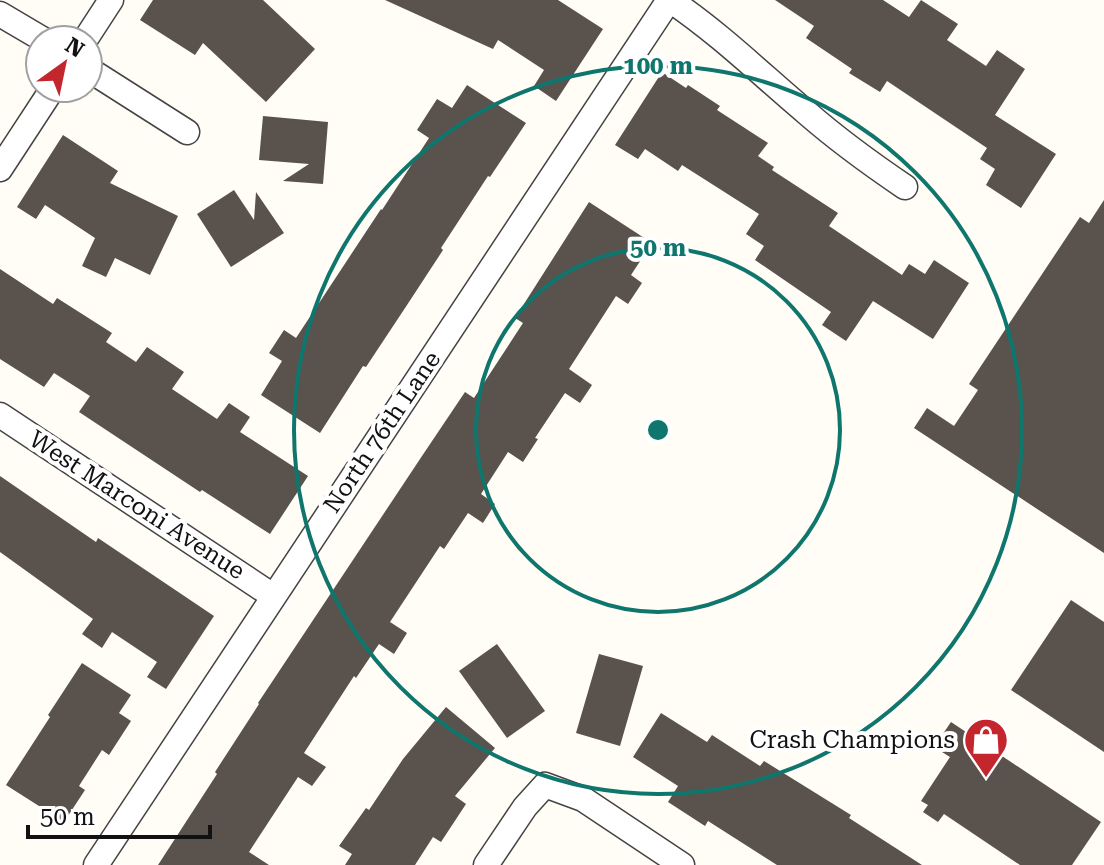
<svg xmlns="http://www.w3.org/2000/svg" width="1104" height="865" font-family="'Roboto Serif',serif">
<rect width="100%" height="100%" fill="#fffdf5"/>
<path fill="#5a524d" d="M153,0H263L315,49L266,102L203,43L195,55L140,20Z
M385,0H558L603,29L556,101L534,86L544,70L498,40L493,49Z
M775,0H883L909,17L921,0L958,24L947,40L986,66L997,50L1025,69L995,115L1056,154L1021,208L986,185L995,169L980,159L987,148L887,81L880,92L849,73L852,69L806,38L814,26Z
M662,72L686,88L688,85L720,106L717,110L768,143L758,156L774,167L772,170L838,213L829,226L902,275L909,264L925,274L934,260L969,283L933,339L873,301L846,341L822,325L831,312L755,260L764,246L746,234L759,214L682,165L678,171L645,149L638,159L615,145Z
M467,85L526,123L490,177L488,176L441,248L443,250L409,302L366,367L363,366L320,433L261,395L282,361L269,353L284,330L296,338L381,209L382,210L429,138L417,130L437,99L452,108Z
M263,116L328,122L323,184L283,181L309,164L259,160Z
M63,135L118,171L110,183L178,216L150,275L115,258L106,277L82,266L95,238L45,205L36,219L17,207Z
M234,190L254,220L256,192L284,233L231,267L197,214Z
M1104,200V553L914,428L927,408L954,426L978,390L969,384L1080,217L1089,223Z
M589,202L652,243L631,275L642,283L628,304L616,296L569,369L592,385L580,403L565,393L535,438L538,439L523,462L508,452L481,494L495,504L483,523L468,513L444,549L440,546L390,622L407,633L394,654L379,644L356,678L354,676L304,753L326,767L312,786L298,777L249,852L269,865H158L217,774L215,772L259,704L258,703L422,456L465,392L474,398L523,323L515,318Z
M0,269L53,304L57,298L112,333L106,342L136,362L147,347L184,372L172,389L217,419L229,403L250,417L240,432L308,476L270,534L202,490L200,492L79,412L90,396L54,373L44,387L0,359Z
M0,476L96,542L98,538L214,616L166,689L147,677L157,662L112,632L102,648L82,634L93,619L0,552Z
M1071,600L1104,622V752L1011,690Z
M497,644L545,711L507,738L459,671Z
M599,654L643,666L620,746L576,733Z
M82,663L131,695L119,713L131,721L109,755L102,750L79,786L85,790L64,822L6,785L50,717L48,715Z
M446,707L495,748L455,796L466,804L441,842L433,837L415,865H345L352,854L339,846L366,808L369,810L403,759Z
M661,713L707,742L712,735L760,766L764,761L851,815L849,818L922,865H777L708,821L705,826L668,802L678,786L633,757Z
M951,722L1101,822L1072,865H1020L944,814L938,822L923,812L928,805L921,801L950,757L934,747Z"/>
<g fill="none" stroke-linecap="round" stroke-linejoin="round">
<g stroke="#444" stroke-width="27">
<path id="street" d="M670,0C719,33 762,75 807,113C838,140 871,164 905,187
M0,14L44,40
M85,40L111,0
M88,69L187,132
M0,169L53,88
M0,415L273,596
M96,865L669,0
M486,865L525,807L545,785L583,799L682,865"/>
</g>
<use href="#street" stroke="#fff" stroke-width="24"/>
</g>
<g fill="none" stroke="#0f766e" stroke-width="4">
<circle cx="658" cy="430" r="182"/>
<circle cx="658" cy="430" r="364"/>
</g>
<defs>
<g id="shop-pin" transform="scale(2.3)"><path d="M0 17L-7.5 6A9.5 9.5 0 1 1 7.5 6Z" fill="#c4262e" stroke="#fff"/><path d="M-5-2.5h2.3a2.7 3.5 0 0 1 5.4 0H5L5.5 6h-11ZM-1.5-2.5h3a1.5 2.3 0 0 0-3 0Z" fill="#fff"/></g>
</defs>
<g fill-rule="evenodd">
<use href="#shop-pin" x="986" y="740"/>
</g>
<g text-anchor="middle" stroke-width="8" stroke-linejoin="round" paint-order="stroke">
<g font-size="24" fill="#111" stroke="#fff">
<text transform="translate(382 432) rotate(-56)" y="8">North 76th Lane</text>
<text transform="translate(137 505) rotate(33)" y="8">West Marconi Avenue</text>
</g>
<g font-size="24" fill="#111" stroke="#fff" text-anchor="end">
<text x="955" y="748">Crash Champions</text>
</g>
</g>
<circle cx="658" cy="430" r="12" fill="#0f766e" stroke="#fff" stroke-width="4"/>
<g font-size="24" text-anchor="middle" font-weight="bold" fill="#0f766e" stroke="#fff" stroke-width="8" stroke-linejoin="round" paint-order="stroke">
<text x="658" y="74">100 m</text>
<text x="658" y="256">50 m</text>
</g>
<g transform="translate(64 64) rotate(33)"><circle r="38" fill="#ffffff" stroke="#a0a0a0" stroke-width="2"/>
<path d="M0-6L14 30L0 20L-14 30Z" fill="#c4262e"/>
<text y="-12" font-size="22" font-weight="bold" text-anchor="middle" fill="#111111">N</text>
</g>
<path d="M28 825v12h182v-12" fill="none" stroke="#111111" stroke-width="4"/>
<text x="40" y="825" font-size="24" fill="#111111" stroke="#ffffff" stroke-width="6" paint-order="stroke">50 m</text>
</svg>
